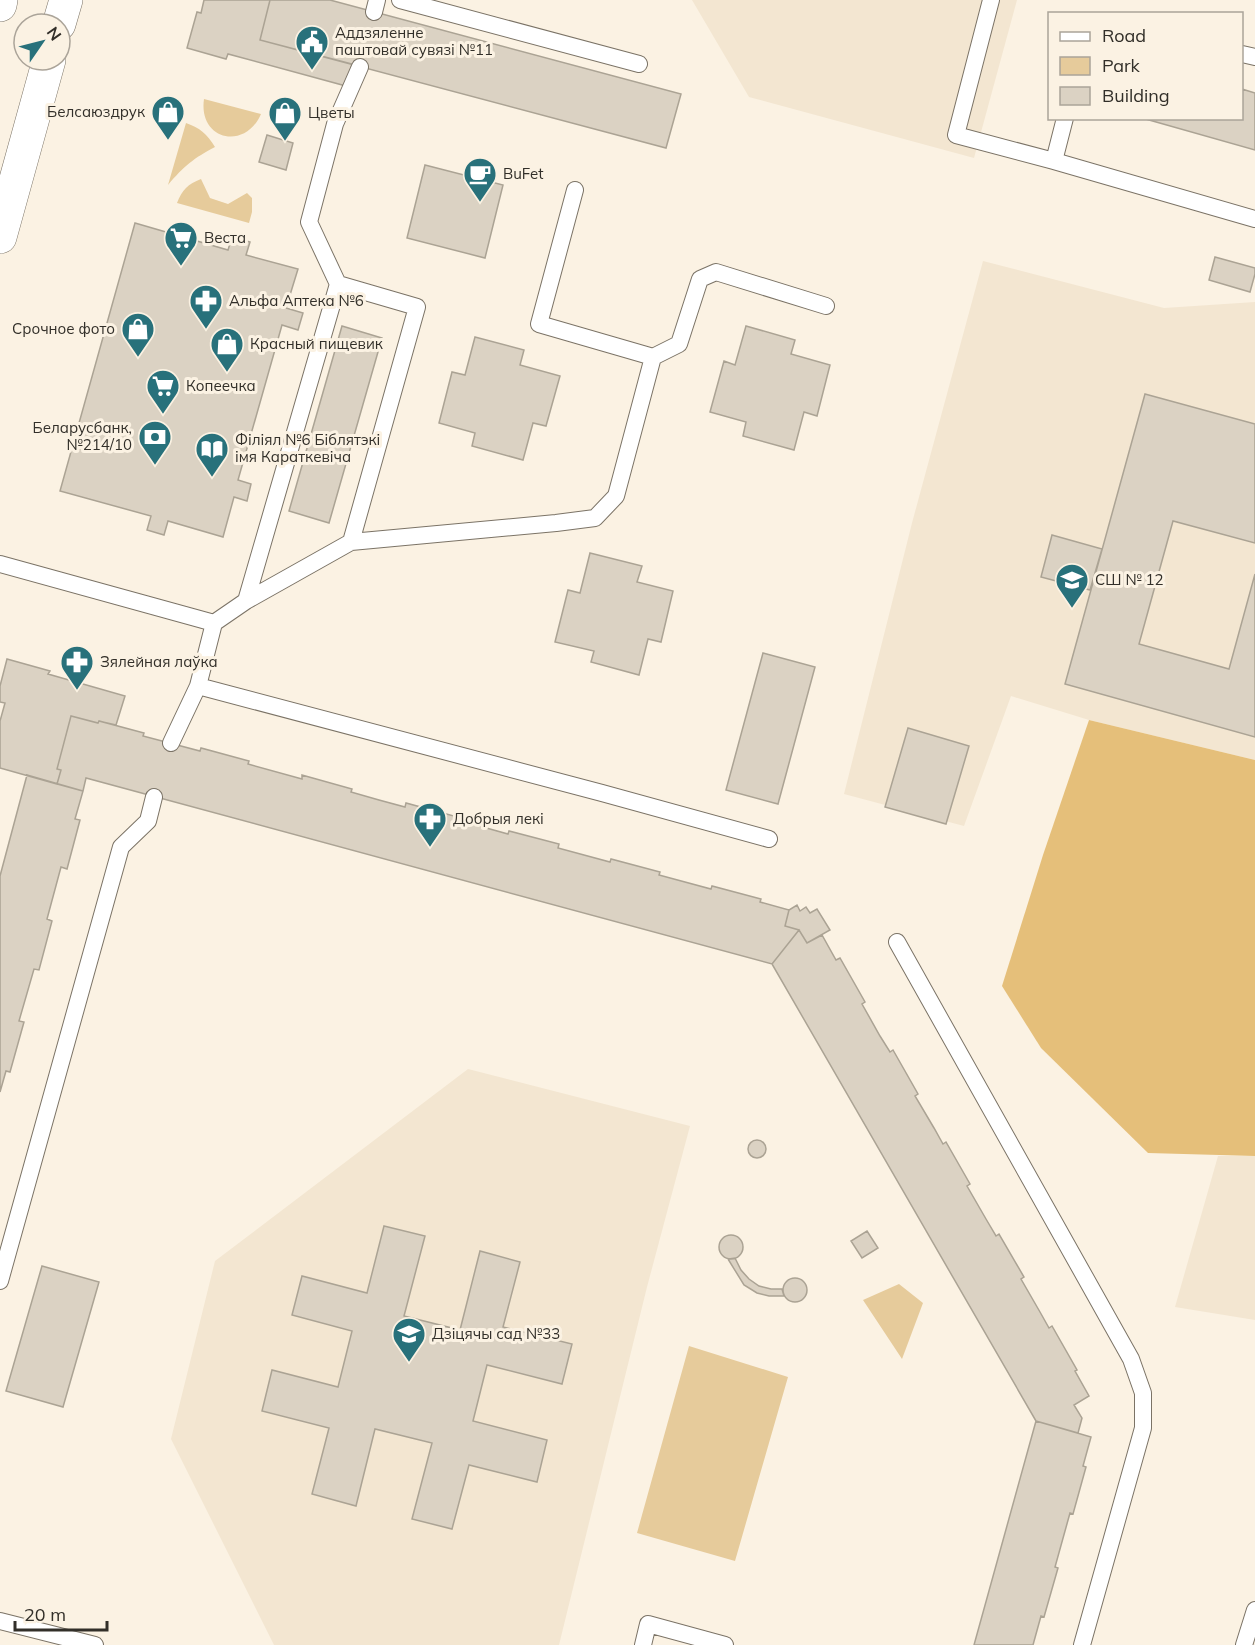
<svg xmlns="http://www.w3.org/2000/svg" width="1255" height="1645" font-family="Mulish,sans-serif">
<rect width="100%" height="100%" fill="#fbf2e3"/>
<path fill="#f3e6d1" d="M692,0H1017L974,158L749,97Z
M983,261L1164,308L1255,302V760L1089,720L1011,696L964,826L844,794L912,523Z
M468,1069L690,1126L647,1287L559,1645H274L171,1439L215,1261Z
M1218,1156H1255V1320L1175,1307Z"/>
<path fill="#e6cb9b" d="M204,99L261,114C245,151 198,140 204,99Z
M186,123C200,128 207,134 215,147C194,158 184,166 168,185Z
M201,179L210,198L228,204L247,193L252,198V212L249,223L177,203C182,190 188,184 201,179Z
M899,1284L923,1303L902,1359L863,1300Z
M689,1346L788,1377L735,1561L637,1533Z"/>
<path fill="#e5bf7a" d="M1089,720L1255,760V1156L1148,1153L1041,1048L1002,986L1043,855Z"/>
<path fill="#dbd2c3" stroke="#aba394" stroke-width="1.5" d="M204,0H270L260,40L352,64L346,86L228,54L226,59L187,48L197,12L201,13Z
M270,0H330L681,94L666,148L260,40Z
M1242,89L1255,93V150L1142,118H1242Z
M267,135L293,143L286,170L259,162Z
M425,165L503,185L485,258L407,238Z
M135,223L228,250L232,237L250,242L246,255L298,269L286,308L303,313L298,330L282,325L238,480L251,484L247,501L234,497L223,537L168,521L164,535L147,530L151,516L60,491Z
M1215,257L1255,268V274L1250,292L1209,280Z
M342,326L382,338L329,523L289,511Z
M746,326L795,340L791,354L830,365L817,416L804,412L794,450L743,436L746,422L710,412L724,361L735,365Z
M475,337L524,350L520,365L560,376L546,426L533,423L523,460L472,446L475,433L439,423L452,372L465,375Z
M1145,394L1255,424V543L1173,521L1139,644L1229,669L1255,574V737L1065,684Z
M1052,535L1102,549L1090,590L1041,577Z
M590,553L642,566L637,582L673,591L661,642L648,639L639,675L591,662L594,651L555,642L568,590L580,593Z
M763,653L815,667L778,804L726,790Z
M7,659L50,671L48,674L125,696L116,725L99,721L98,723L71,716L57,769L61,770L57,784L0,768V721L5,703L0,702V686Z
M71,716L98,723L99,721L144,733L143,736L200,751L201,748L249,761L248,764L302,779V775L352,789L351,792L379,800L405,807L406,803L454,816V819L508,834L509,831L559,844L558,848L610,862L611,859L660,872L659,875L711,889L712,886L761,899L760,902L789,910L785,926L799,930L772,964L86,778L83,791L57,784L61,770L57,769Z
M908,728L969,746L946,824L885,807Z
M27,775L83,791L75,819L80,820L67,869L61,867L47,919L52,921L39,970L34,969L19,1021L24,1022L10,1072L6,1071L0,1092V876Z
M797,905L800,911L806,907L810,913L817,909L830,930L807,943L799,930L785,926L789,910Z
M799,930L807,943L822,935L836,960L840,958L865,1002L862,1004L880,1036L890,1052L893,1050L918,1094L915,1096L934,1128L943,1144L946,1142L970,1184L967,1186L986,1219L996,1236L999,1234L1024,1277L1021,1279L1040,1312L1049,1328L1052,1326L1077,1370L1075,1371L1089,1396L1074,1405L1082,1418L1078,1433L1036,1421L772,964Z
M748 1149a9 9 0 1 1 18 0a9 9 0 1 1-18 0Z
M384,1226L425,1236L404,1316L460,1330L480,1251L520,1262L503,1327L572,1344L562,1384L487,1365L473,1421L547,1440L537,1482L469,1465L452,1529L412,1519L432,1443L375,1429L356,1506L312,1494L329,1428L262,1411L272,1370L338,1387L352,1331L292,1315L302,1276L367,1293Z
M867,1231L878,1248L862,1258L851,1241Z
M719 1247a12 12 0 1 1 24 0a12 12 0 1 1-24 0Z
M735,1258L741,1270L749,1279L759,1286L771,1289H782L784,1296H769L757,1293L744,1285L728,1259Z
M42,1266L99,1282L63,1407L6,1391Z
M783 1290a12 12 0 1 1 24 0a12 12 0 1 1-24 0Z
M1036,1421L1091,1437L1083,1466L1086,1467L1073,1514L1070,1513L1055,1567L1058,1568L1044,1617L1041,1616L1033,1645H974Z"/>
<g fill="none" stroke-linecap="round" stroke-linejoin="round">
<g stroke="#7b7366" stroke-width="18">
<path id="service" d="M400,0L639,64
M991,0L956,135L1054,161
M374,12L377,0
M1242,54L1255,57
M1065,118L1054,161L1255,219
M575,190L539,324L653,357
M351,542L556,523L595,518L616,496L653,357L679,344L700,279L716,272L826,306
M0,564L214,623L246,601L351,542L417,307L338,284
M246,601L338,284L309,222L335,124L360,67
M198,686L602,793L769,839
M171,743L198,686L214,623
M897,942L1131,1359L1143,1393V1428L1082,1645
M0,1281L121,847L148,821L154,797
M0,1621L95,1645
M643,1645L648,1624L725,1645
M1244,1645L1255,1610"/>
</g>
<g stroke="#7b7366" stroke-width="34">
<path id="secondary" d="M0,5L1,0
M59,24L66,0
M0,237L49,60"/>
</g>
<use href="#service" stroke="#fff" stroke-width="16"/>
<use href="#secondary" stroke="#fff" stroke-width="33"/>
</g>
<defs>
<g id="civic-pin" transform="scale(1.725)"><path d="M0 17L-7.5 6A9.5 9.5 0 1 1 7.5 6Z" fill="#28717b" stroke="#fbf2e3"/><path d="M-.6-6.5H3V-4.5H.6V-3L4-1V1h2V6H-6V1h2V-1L-.6-3ZM-1.2 2.5V6h2.4V2.5Z" fill="#fff"/></g>
<g id="shop-pin" transform="scale(1.725)"><path d="M0 17L-7.5 6A9.5 9.5 0 1 1 7.5 6Z" fill="#28717b" stroke="#fbf2e3"/><path d="M-5-2.5h2.3a2.7 3.5 0 0 1 5.4 0H5L5.5 6h-11ZM-1.5-2.5h3a1.5 2.3 0 0 0-3 0Z" fill="#fff"/></g>
<g id="cafe-pin" transform="scale(1.725)"><path d="M0 17L-7.5 6A9.5 9.5 0 1 1 7.5 6Z" fill="#28717b" stroke="#fbf2e3"/><path d="M-5.5-4.5H6V0H3Q3 3.5 0 3.5H-2.5Q-5.5 3.5-5.5 0ZM3-3.2v2h1.7v-2ZM-6 4.5H4V6H-6Z" fill="#fff"/></g>
<g id="supermarket-pin" transform="scale(1.725)"><path d="M0 17L-7.5 6A9.5 9.5 0 1 1 7.5 6Z" fill="#28717b" stroke="#fbf2e3"/><path d="M-6-5.5h2.5l.6 2H6L4.5 2H-2.5L-4.4-4H-6ZM-1.5 3.2a1.3 1.3 0 1 0 .1 0ZM3 3.2a1.3 1.3 0 1 0 .1 0Z" fill="#fff"/></g>
<g id="pharmacy-pin" transform="scale(1.725)"><path d="M0 17L-7.5 6A9.5 9.5 0 1 1 7.5 6Z" fill="#28717b" stroke="#fbf2e3"/><path d="M-2-6h4v4h4v4h-4v4h-4v-4h-4v-4h4Z" fill="#fff"/></g>
<g id="bank-pin" transform="scale(1.725)"><path d="M0 17L-7.5 6A9.5 9.5 0 1 1 7.5 6Z" fill="#28717b" stroke="#fbf2e3"/><path d="M-6-4H6V4H-6ZM0-2.3a2.3 2.3 0 1 0 0 4.6a2.3 2.3 0 1 0 0-4.6Z" fill="#fff"/></g>
<g id="library-pin" transform="scale(1.725)"><path d="M0 17L-7.5 6A9.5 9.5 0 1 1 7.5 6Z" fill="#28717b" stroke="#fbf2e3"/><path d="M-6-4Q-3-5.5-.7-3.5V5Q-3 3-6 4ZM6-4Q3-5.5 .7-3.5V5Q3 3 6 4Z" fill="#fff"/></g>
<g id="school-pin" transform="scale(1.725)"><path d="M0 17L-7.5 6A9.5 9.5 0 1 1 7.5 6Z" fill="#28717b" stroke="#fbf2e3"/><path d="M0-5L7-2L0 1L-7-2ZM-4 1L0 2.5L4 1V4Q0 6-4 4Z" fill="#fff"/></g>
</defs>
<g fill-rule="evenodd">
<use href="#civic-pin" x="312" y="42"/>
<use href="#shop-pin" x="168" y="112"/>
<use href="#shop-pin" x="285" y="113"/>
<use href="#cafe-pin" x="480" y="174"/>
<use href="#supermarket-pin" x="181" y="238"/>
<use href="#pharmacy-pin" x="206" y="301"/>
<use href="#shop-pin" x="138" y="329"/>
<use href="#shop-pin" x="227" y="344"/>
<use href="#supermarket-pin" x="163" y="386"/>
<use href="#bank-pin" x="155" y="437"/>
<use href="#library-pin" x="212" y="449"/>
<use href="#school-pin" x="1072" y="580"/>
<use href="#pharmacy-pin" x="77" y="662"/>
<use href="#pharmacy-pin" x="430" y="819"/>
<use href="#school-pin" x="409" y="1334"/>
</g>
<g text-anchor="middle" stroke-width="6" stroke-linejoin="round" paint-order="stroke">
<g font-size="15" fill="#322f29" stroke="#fbf2e3" text-anchor="start">
<text x="335" y="38">Аддзяленне<tspan x="335" dy="17">паштовай сувязі №11</tspan></text>
<text x="145" y="117" text-anchor="end">Белсаюздрук</text>
<text x="308" y="118">Цветы</text>
<text x="503" y="179">BuFet</text>
<text x="204" y="243">Веста</text>
<text x="229" y="306">Альфа Аптека №6</text>
<text x="115" y="334" text-anchor="end">Срочное фото</text>
<text x="250" y="349">Красный пищевик</text>
<text x="186" y="391">Копеечка</text>
<text x="132" y="433" text-anchor="end">Беларусбанк,<tspan x="132" dy="17">№214/10</tspan></text>
<text x="235" y="445">Філіял №6 Біблятэкі<tspan x="235" dy="17">імя Караткевіча</tspan></text>
<text x="1095" y="585">СШ № 12</text>
<text x="100" y="667">Зялейная лаўка</text>
<text x="453" y="824">Добрыя лекі</text>
<text x="432" y="1339">Дзіцячы сад №33</text>
</g>
</g>
<rect x="1048" y="12" width="195" height="108" fill="#fbf2e3" stroke="#aba499" stroke-width="1.5"/>
<rect x="1060" y="32" width="30" height="9" fill="#ffffff" stroke="#aba499" stroke-width="1.5"/>
<text x="1102" y="42" font-size="18" fill="#322f29">Road</text>
<rect x="1060" y="57" width="30" height="18" fill="#e6cb9b" stroke="#aba499" stroke-width="1.5"/>
<text x="1102" y="72" font-size="18" fill="#322f29">Park</text>
<rect x="1060" y="87" width="30" height="18" fill="#dbd2c3" stroke="#aba499" stroke-width="1.5"/>
<text x="1102" y="102" font-size="18" fill="#322f29">Building</text>
<g transform="translate(42 42) rotate(55)"><circle r="28" fill="#fbf2e3" stroke="#aba499" stroke-width="1.5"/>
<path d="M0-4.5L10 22L0 15L-10 22Z" fill="#28717b"/>
<text y="-9" font-size="16" font-weight="bold" text-anchor="middle" fill="#322f29">N</text>
</g>
<path d="M15 1621v9h92v-9" fill="none" stroke="#322f29" stroke-width="3"/>
<text x="24" y="1621" font-size="18" fill="#322f29" stroke="#fbf2e3" stroke-width="4.5" paint-order="stroke">20 m</text>
</svg>
